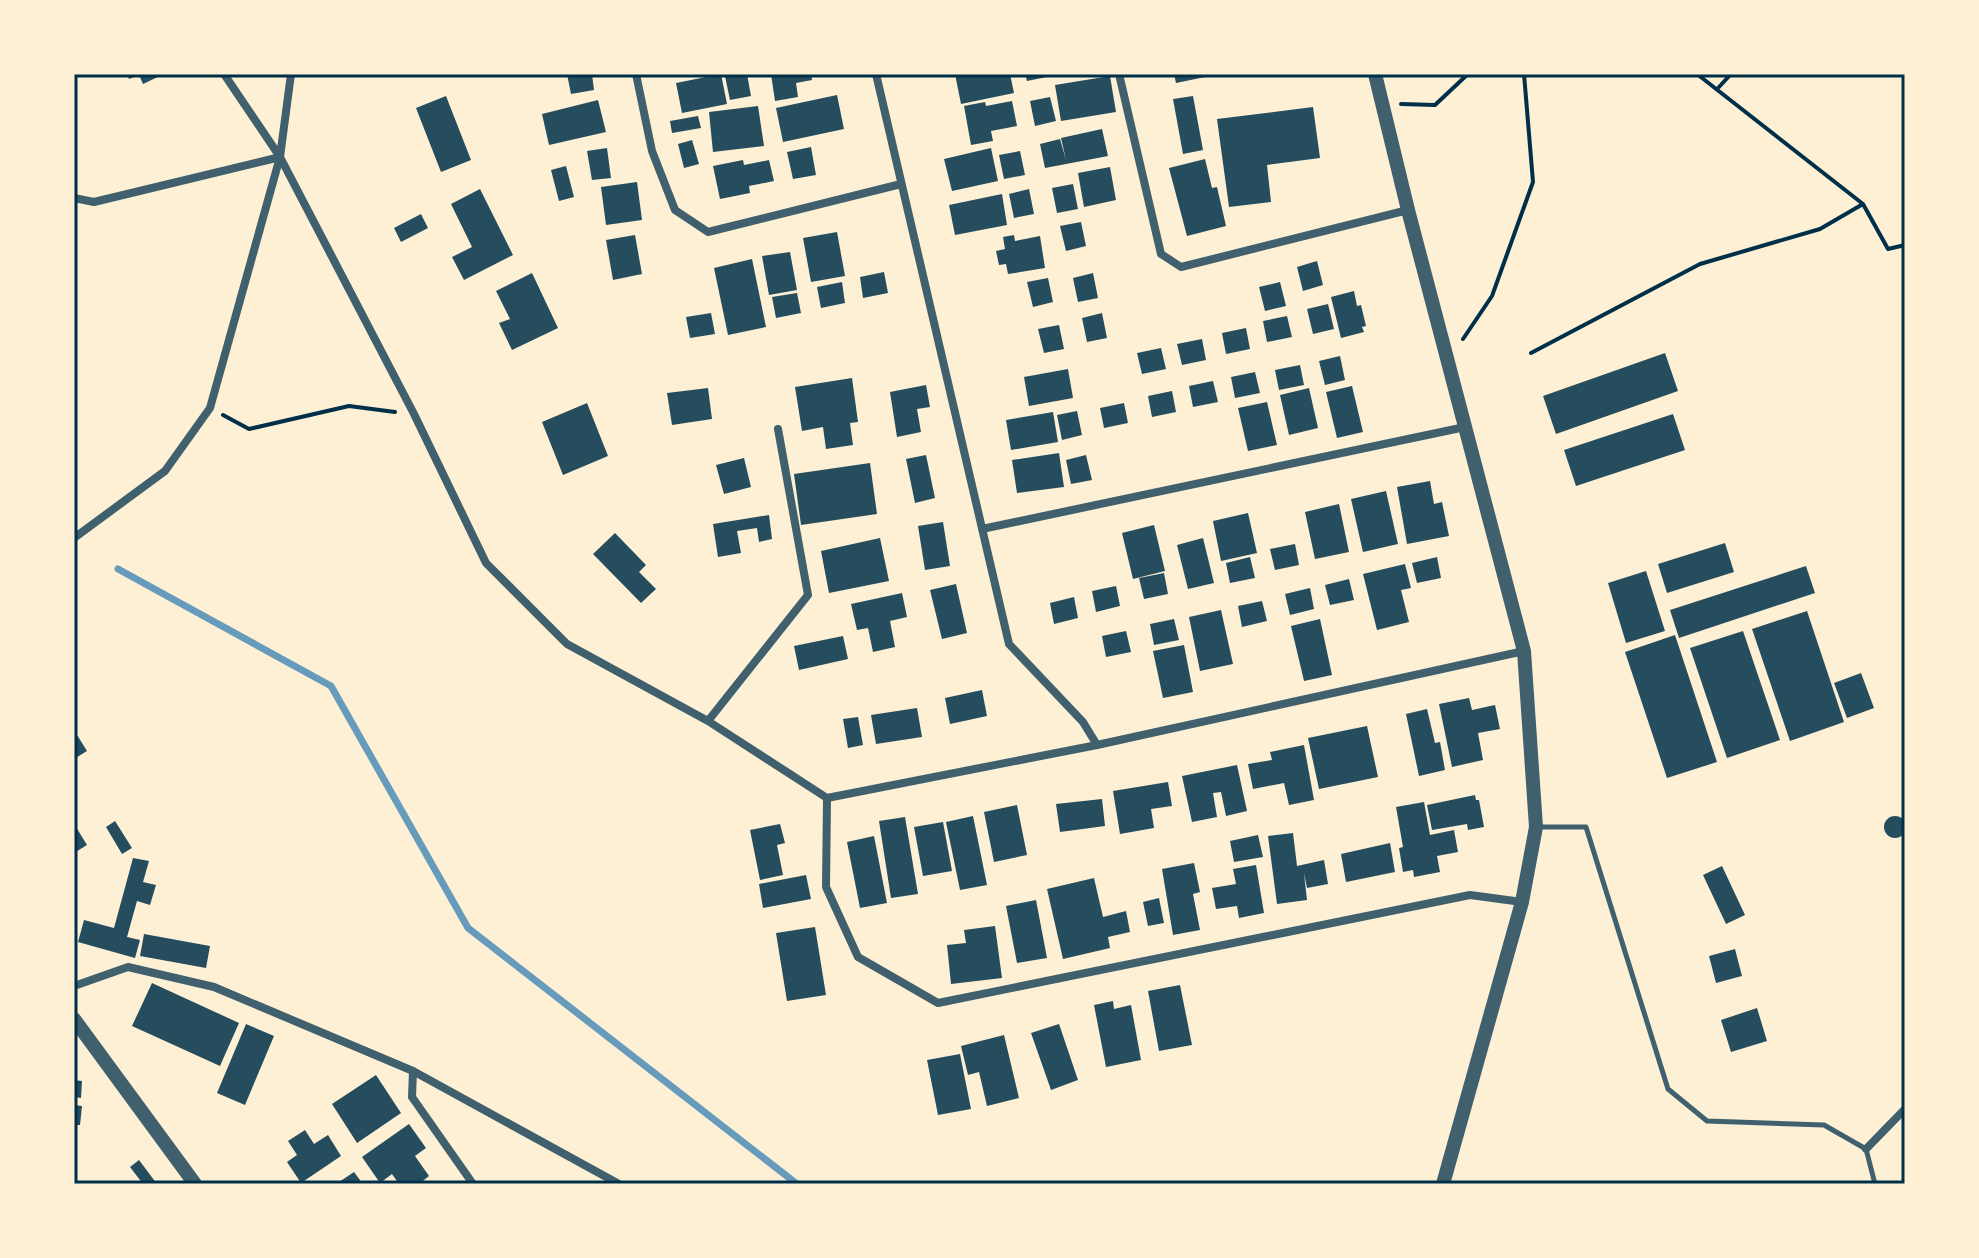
<svg xmlns="http://www.w3.org/2000/svg" width="1979" height="1258" font-family="Quicksand,sans-serif">
<rect width="100%" height="100%" fill="#fdf0d5"/>
<g fill="none" stroke-linecap="round" stroke-linejoin="round">
<path stroke="#669bbc" stroke-width="7" d="M118,569L331,686L468,928L797,1184"/>
</g>
<path fill="#264d5e" d="M127,74H164L143,84L139,75L129,79Z
M567,74H592L594,90L571,94Z
M721,74L727,104L682,113L676,83Z
M732,74H747L751,96L730,100L725,76Z
M771,74H811L812,80L796,83L798,97L775,101Z
M955,74H1010L1014,93L961,104Z
M1025,74H1047V77L1027,81Z
M1174,74H1215V75L1176,83Z
M1110,76L1116,112L1061,121L1055,85Z
M837,95L844,129L783,142L776,108Z
M446,96L471,160L441,172L416,108Z
M1193,96L1203,150L1183,154L1173,99Z
M1050,97L1056,121L1035,126L1030,101Z
M598,100L606,132L549,145L542,114Z
M1012,101L1017,126L991,131L993,141L971,145L964,106L985,102L986,106Z
M758,106L764,146L713,152L709,112Z
M1313,107L1320,158L1267,165L1271,202L1229,207L1217,119Z
M698,116L701,128L672,133L670,121Z
M1102,129L1108,156L1045,168L1040,144L1060,139L1066,160L1061,138Z
M692,140L699,164L684,168L678,144Z
M811,147L816,175L793,179L787,152Z
M607,148L611,178L592,180L587,151Z
M991,148L998,181L952,191L944,159Z
M1020,151L1025,175L1004,179L999,155Z
M1205,159L1212,188L1217,187L1226,226L1187,236L1169,168Z
M743,160L744,165L769,160L774,181L749,186L750,193L720,199L713,166Z
M566,166L574,197L559,201L551,170Z
M1110,167L1116,200L1084,207L1078,173Z
M637,182L642,220L606,225L601,187Z
M1073,184L1078,209L1057,213L1052,188Z
M480,189L513,255L464,280L452,257L472,247L451,204Z
M1029,189L1034,214L1014,218L1009,194Z
M1002,194L1007,225L955,235L949,205Z
M421,214L428,228L401,242L394,228Z
M1081,222L1086,246L1066,251L1060,226Z
M837,232L845,276L811,282L803,238Z
M635,235L642,274L613,280L606,240Z
M1014,235L1015,241L1040,236L1045,268L1008,274L1006,264L999,265L996,251L1005,249L1003,237Z
M790,252L797,290L769,295L762,256Z
M752,259L766,327L728,335L714,268Z
M1317,261L1323,285L1303,291L1297,267Z
M884,272L888,293L863,298L860,277Z
M532,273L558,328L512,350L499,323L510,319L496,291Z
M1093,273L1098,298L1078,302L1073,278Z
M1048,278L1053,302L1033,307L1027,282Z
M842,282L845,303L821,308L817,287Z
M1280,282L1286,306L1265,311L1259,287Z
M1354,291L1357,306L1361,305L1366,326L1362,327L1364,332L1341,338L1331,297Z
M797,293L801,313L776,318L772,297Z
M1328,304L1334,329L1313,334L1307,309Z
M711,313L715,334L690,338L686,317Z
M1102,313L1107,338L1087,342L1082,318Z
M1287,316L1292,337L1267,342L1263,321Z
M1059,325L1064,349L1044,353L1038,329Z
M1246,328L1250,349L1226,354L1222,333Z
M1202,339L1206,360L1182,365L1177,344Z
M1161,348L1166,369L1142,374L1137,353Z
M1665,353L1678,391L1556,434L1543,396Z
M1340,356L1345,380L1325,385L1319,361Z
M1300,365L1304,385L1279,390L1275,370Z
M1068,369L1073,398L1029,406L1024,377Z
M1255,372L1260,393L1235,398L1231,377Z
M852,378L858,422L850,423L853,445L826,449L823,427L802,431L795,387Z
M1213,381L1218,402L1193,407L1189,386Z
M926,385L930,407L917,409L921,432L897,437L890,392Z
M1352,386L1363,432L1337,438L1326,392Z
M708,388L712,419L672,425L667,393Z
M1309,388L1318,428L1289,435L1280,395Z
M1172,391L1176,412L1152,417L1148,396Z
M1267,402L1277,445L1248,451L1238,408Z
M587,403L608,456L563,475L542,422Z
M1124,403L1128,423L1104,428L1100,408Z
M1077,411L1082,435L1062,440L1057,415Z
M1053,412L1058,442L1011,450L1006,420Z
M1673,414L1685,450L1576,486L1564,450Z
M1059,453L1064,487L1017,493L1012,460Z
M926,455L935,498L915,503L906,459Z
M1086,455L1092,480L1071,484L1066,460Z
M744,458L751,487L724,494L716,465Z
M870,463L877,514L801,525L794,474Z
M1430,481L1434,504L1442,502L1449,536L1407,544L1397,487Z
M1386,491L1398,544L1363,552L1351,499Z
M1339,504L1349,552L1315,559L1305,512Z
M1248,513L1257,553L1221,561L1213,521Z
M769,515L772,539L759,542L757,528L737,531L741,553L718,557L713,524Z
M943,522L950,566L925,570L918,526Z
M1154,525L1165,571L1133,579L1122,533Z
M615,533L646,565L639,572L656,589L641,603L593,554Z
M880,538L889,581L829,593L821,551Z
M1203,538L1214,583L1188,589L1177,545Z
M1725,543L1734,572L1667,593L1658,564Z
M1295,544L1299,565L1275,570L1270,549Z
M1250,557L1255,578L1230,583L1226,563Z
M1437,557L1441,578L1417,583L1412,563Z
M1405,564L1411,588L1401,590L1409,622L1377,630L1363,574Z
M1806,566L1815,593L1679,638L1670,610Z
M1646,571L1665,631L1626,643L1608,583Z
M1164,573L1168,594L1144,599L1139,578Z
M1349,579L1354,600L1330,605L1325,585Z
M956,584L967,633L942,639L930,590Z
M1116,586L1120,606L1096,612L1092,591Z
M1310,588L1314,609L1290,615L1285,594Z
M902,593L907,617L890,621L895,647L873,652L868,628L857,630L851,604Z
M1074,597L1078,618L1054,624L1050,603Z
M1262,601L1267,621L1242,627L1238,606Z
M1221,610L1233,664L1200,671L1189,617Z
M1807,611L1844,722L1790,741L1752,629Z
M1174,619L1179,640L1154,645L1150,624Z
M1320,619L1332,675L1304,681L1291,626Z
M1126,631L1131,652L1106,657L1102,636Z
M1743,631L1780,740L1727,758L1690,648Z
M1675,635L1717,762L1667,778L1625,652Z
M843,636L848,659L799,670L794,646Z
M1184,645L1193,692L1163,698L1153,651Z
M1861,673L1874,708L1847,718L1834,683Z
M982,690L987,716L950,724L945,698Z
M1469,698L1472,710L1495,705L1500,729L1478,733L1483,760L1452,767L1439,704Z
M917,708L922,737L876,744L871,715Z
M1427,709L1435,743L1440,742L1445,770L1419,776L1406,714Z
M858,717L863,745L848,748L843,719Z
M1367,726L1378,777L1319,789L1308,738Z
M74,730L87,751L74,759Z
M1304,745L1314,800L1289,805L1284,783L1253,789L1248,764L1272,760L1270,752Z
M1237,765L1247,811L1226,816L1221,792L1213,793L1217,817L1192,822L1182,776Z
M1168,782L1172,806L1151,809L1154,828L1120,834L1113,791Z
M1475,795L1476,800H1479L1484,827L1468,830L1467,824L1432,830L1427,805Z
M1102,799L1105,826L1060,832L1056,804Z
M1424,802L1430,835L1454,830L1458,852L1437,856L1440,872L1414,877L1413,870L1403,872L1399,848L1403,847L1396,807Z
M1017,805L1027,855L994,862L984,812Z
M1884 827a11 11 0 1 1 22 0a11 11 0 1 1-22 0Z
M973,816L987,885L960,890L946,822Z
M905,817L918,894L891,898L879,821Z
M115,821L132,848L122,854L106,827Z
M943,822L952,871L923,876L914,827Z
M780,824L785,843L777,845L783,875L760,880L750,830Z
M76,827L87,845L74,853V829Z
M1293,833L1297,866L1324,860L1328,884L1307,888L1304,873L1307,900L1277,904L1268,836Z
M1258,835L1263,857L1234,862L1230,841Z
M874,836L887,903L860,908L847,842Z
M1390,843L1395,872L1346,882L1341,854Z
M133,858L149,861L143,882L156,885L150,905L137,901L127,937L140,940L135,958L78,942L84,920L114,928Z
M1194,863L1200,892L1193,894L1200,930L1173,935L1162,869Z
M1256,865L1264,913L1239,918L1237,906L1216,909L1212,888L1236,884L1233,869Z
M1722,866L1745,915L1726,924L1703,875Z
M806,875L811,899L763,908L759,884Z
M1094,878L1103,917L1126,911L1130,932L1108,937L1110,948L1063,959L1047,889Z
M1159,898L1164,923L1148,926L1143,902Z
M1036,900L1047,958L1017,963L1006,906Z
M995,926L1002,978L951,984L947,945L966,943L964,930Z
M815,927L826,995L787,1001L776,933Z
M144,934L210,946L206,968L140,956Z
M1735,949L1742,976L1716,983L1709,956Z
M152,983L239,1023L220,1066L132,1026Z
M1180,985L1192,1045L1159,1051L1148,991Z
M1113,1001L1114,1009L1131,1005L1141,1060L1106,1067L1094,1005Z
M1757,1008L1767,1041L1731,1052L1721,1020Z
M246,1024L274,1036L245,1105L217,1093Z
M1059,1024L1078,1080L1051,1090L1031,1033Z
M1004,1035L1019,1098L987,1106L979,1072L968,1075L961,1046Z
M960,1054L971,1109L938,1115L927,1060Z
M376,1075L401,1113L357,1143L332,1104Z
M74,1080L82,1081L81,1098L74,1097Z
M74,1105L82,1106L80,1125H74Z
M409,1124L426,1148L415,1156L429,1176L419,1184H399L392,1174L380,1183L362,1157Z
M305,1130L314,1144L328,1135L341,1156L301,1183L287,1162L297,1155L288,1141Z
M139,1160L157,1184H143L130,1167Z
M354,1172L363,1184H336Z"/>
<g fill="none" stroke-linecap="round" stroke-linejoin="round">
<path stroke="#003049" stroke-width="4" d="M1697,74L1863,204L1888,249L1905,245
M1719,87L1731,74
M1401,104L1435,105L1468,74
M1463,339L1492,296L1533,182L1524,74
M1531,353L1700,264L1820,229L1863,204
M223,415L249,429L349,406L395,412"/>
<path stroke="#3f606c" stroke-width="5" d="M1537,827H1586L1668,1089L1707,1121L1824,1125L1866,1149L1875,1184"/>
<path stroke="#3f606c" stroke-width="8" d="M224,74L280,157L414,414L486,563L567,644L708,721L827,798L1097,745L1524,651
M636,74L652,151L675,210L708,232L901,184
M876,74L1009,644L1083,722L1097,745
M1119,74L1161,254L1181,267L1408,210
M74,198L94,202L280,157
M982,529L1465,427
M74,538L165,471L210,408L280,157L291,74
M708,721L808,595L778,429
M827,798L826,887L858,957L938,1003L1470,895L1522,902
M74,986L128,967L214,987L413,1071L619,1184
M413,1071L412,1097L473,1184
M1866,1149L1905,1109"/>
<path stroke="#3f606c" stroke-width="14" d="M1375,74L1408,210L1524,651L1536,827L1522,902L1443,1184
M74,1019L195,1184"/>
</g>
<rect width="1979" height="1258" fill="none" stroke="#fdf0d5" stroke-width="152"/>
<rect x="76" y="76" width="1827" height="1106" fill="none" stroke="#003049" stroke-width="3"/>
</svg>
